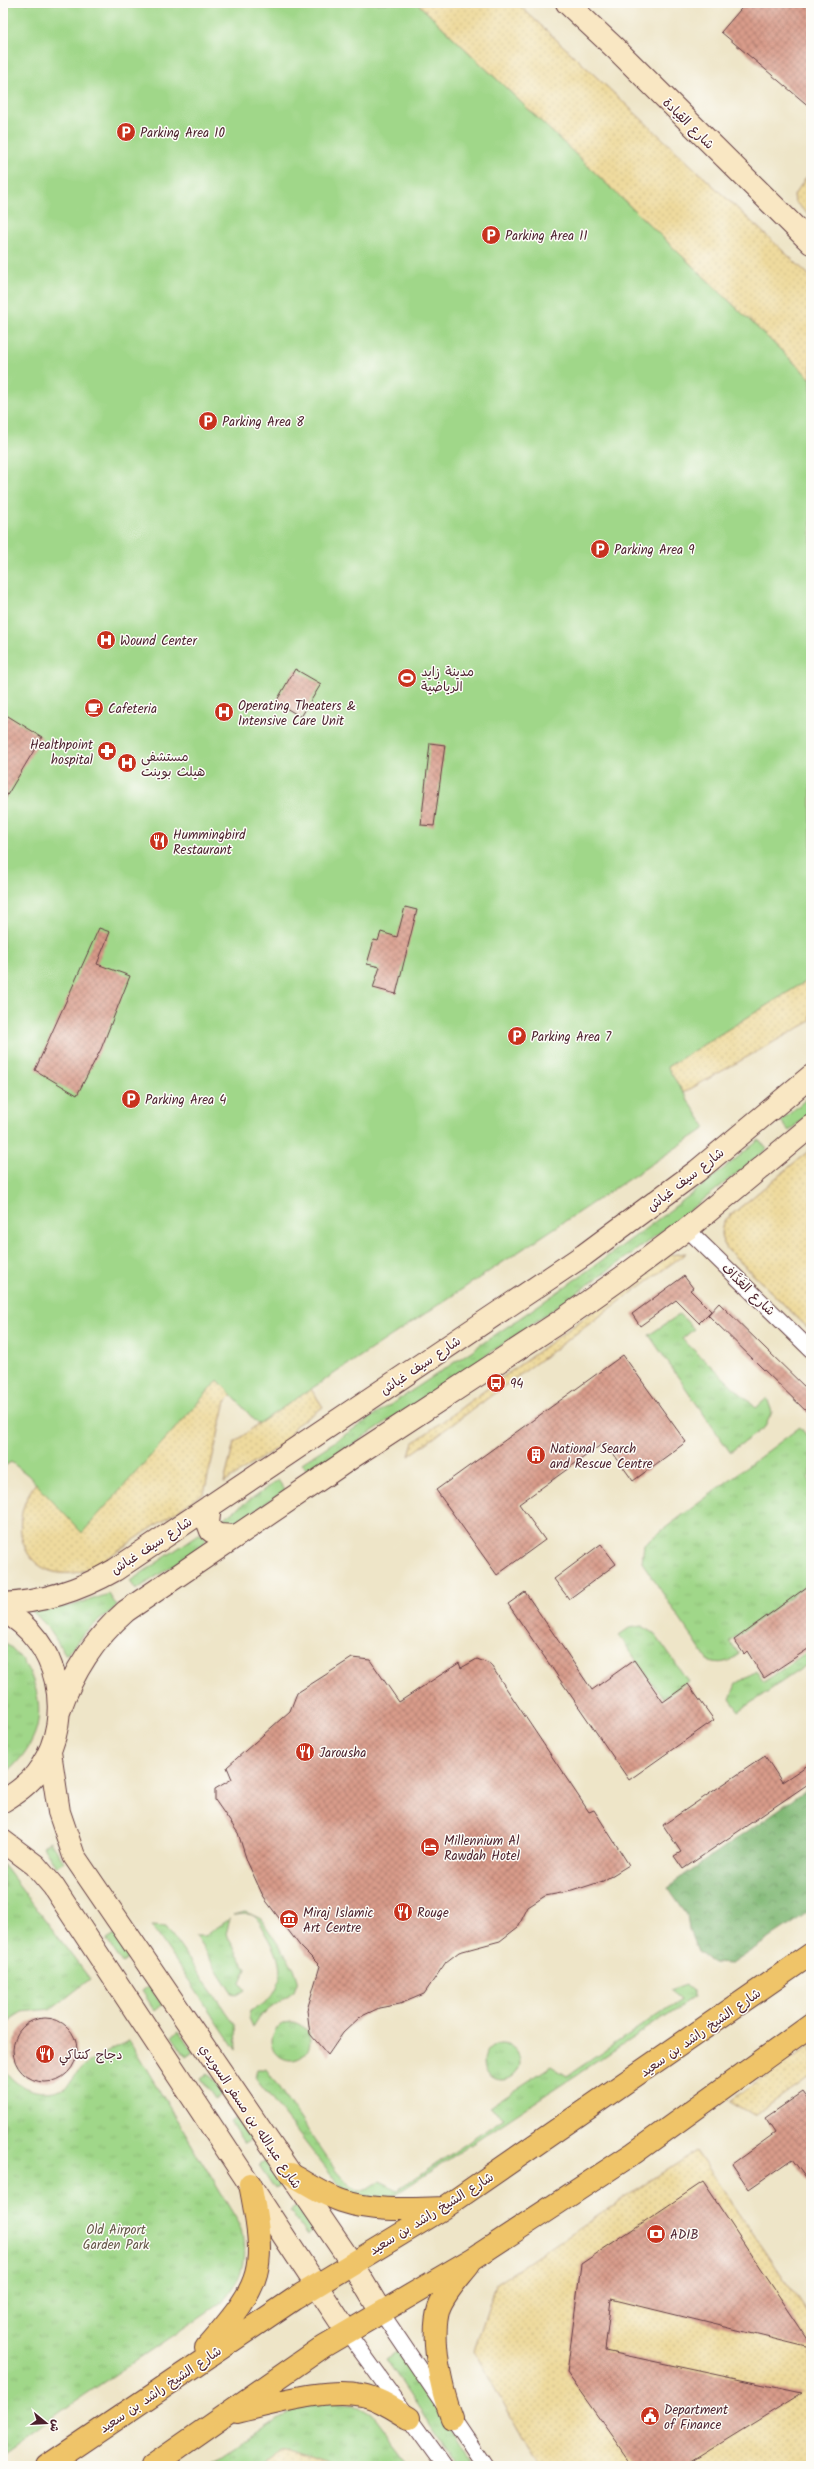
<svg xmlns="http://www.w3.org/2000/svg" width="814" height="2469" font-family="Kalam,'Playpen Sans Arabic',sans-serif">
<defs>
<pattern id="grass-tufts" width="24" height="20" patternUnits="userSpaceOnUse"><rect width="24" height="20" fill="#a0d789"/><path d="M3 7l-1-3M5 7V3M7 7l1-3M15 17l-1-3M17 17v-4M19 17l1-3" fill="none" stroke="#8bb876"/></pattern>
<pattern id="forest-crowns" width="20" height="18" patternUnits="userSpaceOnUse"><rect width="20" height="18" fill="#80b875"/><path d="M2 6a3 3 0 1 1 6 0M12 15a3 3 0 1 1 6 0" fill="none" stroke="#6b9560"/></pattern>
<pattern id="sand-dots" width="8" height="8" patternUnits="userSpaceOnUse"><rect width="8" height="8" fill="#eeda9e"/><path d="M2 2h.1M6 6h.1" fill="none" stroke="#cebb88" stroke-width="1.8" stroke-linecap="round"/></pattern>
<pattern id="building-cross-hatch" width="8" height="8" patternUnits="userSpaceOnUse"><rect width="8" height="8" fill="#d89b8a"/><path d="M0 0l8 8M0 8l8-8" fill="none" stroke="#b17e71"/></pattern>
</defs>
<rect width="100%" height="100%" fill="#fdfcf7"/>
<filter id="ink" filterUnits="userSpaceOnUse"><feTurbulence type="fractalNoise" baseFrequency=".025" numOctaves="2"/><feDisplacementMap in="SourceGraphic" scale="8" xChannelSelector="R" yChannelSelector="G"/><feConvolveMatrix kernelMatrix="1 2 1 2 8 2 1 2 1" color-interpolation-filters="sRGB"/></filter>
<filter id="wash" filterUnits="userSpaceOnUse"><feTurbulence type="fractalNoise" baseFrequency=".012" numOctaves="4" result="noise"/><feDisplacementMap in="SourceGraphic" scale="16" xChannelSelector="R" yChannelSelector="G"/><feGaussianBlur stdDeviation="0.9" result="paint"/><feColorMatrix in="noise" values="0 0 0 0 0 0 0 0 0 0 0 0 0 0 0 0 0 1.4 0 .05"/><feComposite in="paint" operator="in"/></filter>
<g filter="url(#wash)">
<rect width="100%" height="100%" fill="#eee5c8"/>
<path fill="url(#grass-tufts)" stroke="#757b5a" d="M811,1095V1112L789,1131L781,1121Z
M759,1140L767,1149C622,1268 465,1370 309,1473L302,1463C457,1361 615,1259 759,1140Z
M680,1314L694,1329L682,1339L756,1408L767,1398L772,1412L765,1427L730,1452L649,1335Z
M800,1427L811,1441V1475L808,1478L811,1482V1582L730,1641L739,1654C727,1663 721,1665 707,1660L642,1562L644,1544Z
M278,1480L285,1490L228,1529L218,1522Z
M199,1534H202L206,1539L203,1545L136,1590L130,1581Z
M109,1594L117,1606L85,1632L66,1655L47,1626L31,1610L71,1606Z
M642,1626L654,1633L688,1681L663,1699L619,1635L629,1628Z
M3,1641C32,1661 49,1707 32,1740C25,1755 15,1765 3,1776Z
M811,1649V1662L739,1711L730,1699L736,1684L756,1671L764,1682Z
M50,1841L64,1862L56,1867L43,1846Z
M3,1864L90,1979L52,2009L22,2012L11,2019L3,2032Z
M246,1912L261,1919L294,1968L298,1980L294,1991L260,2016L253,2027L249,2018L250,2012C287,1994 286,1966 267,1935C263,1929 259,1918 252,1915C246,1913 239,1915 233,1915Z
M230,1919L226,1934L246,1969L240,1983L245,1990L237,1995L231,1992L195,1936H204Z
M152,1926L166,1927L235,2025L236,2050Z
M115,1935L130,1958L122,1963L107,1940Z
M687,1984L693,1991V1998L390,2198H356L340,2187L255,2078L257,2069H266L336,2171C351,2188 361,2199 380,2181L398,2190L504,2118L489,2107L551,2066L567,2076L681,1999L670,1990Z
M149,1986L162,2005L155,2011L142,1991Z
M272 2041a19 19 0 1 1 38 0a19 19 0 1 1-38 0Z
M179,2031L193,2052L186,2057L172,2036Z
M129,2040L240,2225C248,2255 244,2279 222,2302L70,2405L3,2454V2067C14,2088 41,2098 63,2088C73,2083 76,2072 84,2066C99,2057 114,2048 129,2040Z
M484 2062a18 18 0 1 1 36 0a18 18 0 1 1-36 0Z
M208,2073L223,2094L215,2099L201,2078Z
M237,2117L252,2138L244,2143L230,2122Z
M266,2160L283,2184L275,2189L259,2165Z
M297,2206L314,2230L307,2235L290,2211Z
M398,2351L474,2466H458L386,2359Z
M320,2401L355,2404L372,2414L412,2466H335L281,2448L254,2466H207L297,2407Z"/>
<path fill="url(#forest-crowns)" stroke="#656c50" d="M811,1787V1911L731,1964L713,1963L698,1952L689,1930L687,1915L667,1887Z"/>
<path fill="url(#sand-dots)" stroke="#9c7c64" d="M417,3H517L811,277V379Z
M811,171V217L795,202L794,195Z
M811,978V1021L683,1093L667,1067Z
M811,1149V1331L728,1250C720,1239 719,1232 725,1220Z
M686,1253L409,1456L413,1443L670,1255Z
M218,1380L232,1395L226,1401L204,1493L92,1568C30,1592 0,1530 36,1483L82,1532Z
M311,1389L323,1407L295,1426L287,1441L224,1483L234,1443L258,1424Z
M811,2044V2075L754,2116L730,2102Z
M696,2150L811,2318V2466H538L474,2351L496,2284Z
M281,2448L335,2466H254Z"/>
<path fill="#a0d789" stroke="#757b5a" d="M3,3H417L811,379V978L667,1067L706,1128L258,1424L218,1380L82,1533L28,1475L11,1462L3,1467Z"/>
<g id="blocks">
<path fill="url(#building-cross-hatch)" d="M746,3H811V108L721,32Z
M295,669L321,684L301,717L276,702Z
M3,713L42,737L3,802Z
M430,743L445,745L434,826L421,825Z
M405,907L417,910L396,994L373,988L380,967L367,964L374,940L378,941L381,932L397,937Z
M99,928L110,932L97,964L130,976L101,1049L77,1095L35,1070Z
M684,1276L693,1288L690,1290L711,1311L699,1323L676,1300L640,1326L632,1314Z
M719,1303L811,1393V1416L708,1315Z
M623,1355L686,1442L633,1481L605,1442L519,1504L545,1540L497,1575L436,1490Z
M601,1544L616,1564L569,1599L554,1579Z
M811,1584V1647L764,1678L747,1651L744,1654L734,1640Z
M525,1592L592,1690L634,1660L663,1702L688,1684L714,1720L629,1780L508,1604Z
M352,1658L370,1660L399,1702L459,1663L461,1668L477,1659L490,1664L589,1812L594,1810L629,1865L603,1881L572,1891L545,1896L528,1907L518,1927L500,1941L459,1952L446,1962L424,1994L400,2004L379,2008L360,2017L343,2033L328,2055L310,2034L307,2010L320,1966L300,1946L264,1898L247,1861L238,1833L215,1800V1789L232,1779L227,1767L290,1711L297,1693Z
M765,1756L782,1782L811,1763V1782L683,1869L674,1856L681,1852L663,1825Z
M13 2050a32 32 0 1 1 64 0a32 32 0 1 1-64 0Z
M803,2092L811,2103V2185L792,2159L749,2189L732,2164L775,2133L765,2118Z
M703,2182L811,2344V2348L611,2299L605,2351L802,2393L684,2466H633L567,2373L581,2264Z"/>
</g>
</g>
<g filter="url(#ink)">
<use href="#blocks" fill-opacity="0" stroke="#633d43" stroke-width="1"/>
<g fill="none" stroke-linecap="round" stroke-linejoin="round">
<g stroke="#633d43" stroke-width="17">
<path id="street" d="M687,1229L811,1350
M381,2312L485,2466
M347,2332L444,2466"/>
</g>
<g stroke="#633d43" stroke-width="24">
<path id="secondary" d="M567,3L616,49L811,243
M210,1506L208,1523L211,1531L219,1535L236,1536
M3,1604C43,1602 80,1590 115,1570L584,1255L697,1171L811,1076
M3,1611C59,1640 75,1716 41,1767C32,1782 18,1792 3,1801
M59,1712C73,1671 94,1639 126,1611L354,1456L559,1322L624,1276L687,1229L811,1126
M50,1752L59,1812L74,1856L351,2262L381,2312
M3,1841L35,1865L53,1886L347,2332"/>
</g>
<g stroke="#633d43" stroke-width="24">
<path id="primary" d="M291,2174C308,2184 324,2195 342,2201C375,2212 410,2209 443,2208
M206,2348C264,2282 267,2270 250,2184
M237,2412C273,2404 325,2387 362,2395C378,2398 394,2409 409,2418
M452,2418C441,2391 430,2336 439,2308C445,2292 459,2278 469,2265
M47,2466L294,2299L444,2208L811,1954
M152,2466L324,2346L474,2258L634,2153L811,2025"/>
</g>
<use href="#street" stroke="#fff" stroke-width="15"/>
<use href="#secondary" stroke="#f9e7c3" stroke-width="22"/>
<use href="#primary" stroke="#efc469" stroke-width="22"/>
</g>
</g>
<defs>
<g id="parking-disc" transform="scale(1)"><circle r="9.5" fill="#c8321e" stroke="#fdfcf7"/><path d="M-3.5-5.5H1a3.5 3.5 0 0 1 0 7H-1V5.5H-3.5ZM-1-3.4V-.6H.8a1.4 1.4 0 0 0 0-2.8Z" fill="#fff"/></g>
<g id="hospital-disc" transform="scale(1)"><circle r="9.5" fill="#c8321e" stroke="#fdfcf7"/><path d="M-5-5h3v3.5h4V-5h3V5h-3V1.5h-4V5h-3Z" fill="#fff"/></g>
<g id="stadium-disc" transform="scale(1)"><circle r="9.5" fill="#c8321e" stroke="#fdfcf7"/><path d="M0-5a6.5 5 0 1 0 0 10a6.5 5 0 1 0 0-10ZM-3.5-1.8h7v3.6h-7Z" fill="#fff"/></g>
<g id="cafe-disc" transform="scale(1)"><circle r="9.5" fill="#c8321e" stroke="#fdfcf7"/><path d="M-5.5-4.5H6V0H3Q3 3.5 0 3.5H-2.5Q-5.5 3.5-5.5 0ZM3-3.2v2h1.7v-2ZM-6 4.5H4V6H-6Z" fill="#fff"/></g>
<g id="pharmacy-disc" transform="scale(1)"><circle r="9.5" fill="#c8321e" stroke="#fdfcf7"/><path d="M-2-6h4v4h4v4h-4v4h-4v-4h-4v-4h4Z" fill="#fff"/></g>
<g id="restaurant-disc" transform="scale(1)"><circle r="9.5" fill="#c8321e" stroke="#fdfcf7"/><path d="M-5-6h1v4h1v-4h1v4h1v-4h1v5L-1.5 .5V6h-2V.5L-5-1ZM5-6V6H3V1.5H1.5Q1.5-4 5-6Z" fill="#fff"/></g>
<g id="bus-disc" transform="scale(1)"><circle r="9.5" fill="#c8321e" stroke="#fdfcf7"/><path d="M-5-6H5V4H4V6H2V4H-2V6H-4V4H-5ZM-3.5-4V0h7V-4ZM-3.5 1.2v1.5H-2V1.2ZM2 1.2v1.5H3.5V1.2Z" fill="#fff"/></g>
<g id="building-disc" transform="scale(1)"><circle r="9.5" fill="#c8321e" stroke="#fdfcf7"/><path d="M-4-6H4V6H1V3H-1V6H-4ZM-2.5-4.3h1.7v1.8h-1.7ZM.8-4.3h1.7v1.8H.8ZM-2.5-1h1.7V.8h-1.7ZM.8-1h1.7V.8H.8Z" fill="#fff"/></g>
<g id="hotel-disc" transform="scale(1)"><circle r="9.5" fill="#c8321e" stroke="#fdfcf7"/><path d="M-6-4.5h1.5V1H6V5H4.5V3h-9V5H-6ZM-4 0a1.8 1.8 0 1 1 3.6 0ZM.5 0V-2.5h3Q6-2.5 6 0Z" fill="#fff"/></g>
<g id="museum-disc" transform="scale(1)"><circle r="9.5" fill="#c8321e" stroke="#fdfcf7"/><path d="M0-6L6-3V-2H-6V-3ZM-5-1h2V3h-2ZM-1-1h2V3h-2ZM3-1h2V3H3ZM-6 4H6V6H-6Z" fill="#fff"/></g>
<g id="bank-disc" transform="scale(1)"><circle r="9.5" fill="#c8321e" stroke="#fdfcf7"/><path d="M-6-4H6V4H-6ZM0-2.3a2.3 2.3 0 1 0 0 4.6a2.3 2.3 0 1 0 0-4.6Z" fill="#fff"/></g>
<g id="civic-disc" transform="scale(1)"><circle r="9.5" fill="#c8321e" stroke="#fdfcf7"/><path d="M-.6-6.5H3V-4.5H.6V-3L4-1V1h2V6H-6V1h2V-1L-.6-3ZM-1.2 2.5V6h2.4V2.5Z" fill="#fff"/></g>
</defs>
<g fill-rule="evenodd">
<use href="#parking-disc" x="126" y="132"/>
<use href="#parking-disc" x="491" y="235"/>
<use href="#parking-disc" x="208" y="421"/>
<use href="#parking-disc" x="600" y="549"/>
<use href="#hospital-disc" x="106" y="640"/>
<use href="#stadium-disc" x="407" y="678"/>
<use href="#cafe-disc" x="94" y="708"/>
<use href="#hospital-disc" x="224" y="712"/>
<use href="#pharmacy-disc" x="107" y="751"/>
<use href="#hospital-disc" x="127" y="763"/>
<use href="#restaurant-disc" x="159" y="841"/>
<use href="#parking-disc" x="517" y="1036"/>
<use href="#parking-disc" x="131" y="1099"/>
<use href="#bus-disc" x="496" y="1383"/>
<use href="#building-disc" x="536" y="1455"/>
<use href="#restaurant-disc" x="305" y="1752"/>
<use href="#hotel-disc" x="430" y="1847"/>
<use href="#restaurant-disc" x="403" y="1912"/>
<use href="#museum-disc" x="289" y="1919"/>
<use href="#restaurant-disc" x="45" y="2054"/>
<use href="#bank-disc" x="656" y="2234"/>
<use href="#civic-disc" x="650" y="2416"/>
</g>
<g text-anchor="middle" stroke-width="3" stroke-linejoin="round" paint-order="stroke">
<g font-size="13" fill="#4a1f2b" stroke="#fdfcf7">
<text transform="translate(689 123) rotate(45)" y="5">شارع القِيادة</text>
<text transform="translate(685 1179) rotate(-38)" y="5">شارع سيف غباش</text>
<text transform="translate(749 1289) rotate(44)" y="5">شارع الغَدَّاف</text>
<text transform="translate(420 1365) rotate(-34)" y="5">شارع سيف غباش</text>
<text transform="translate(151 1545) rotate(-33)" y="5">شارع سيف غباش</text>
<text transform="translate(700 2032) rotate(-35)" y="5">شارع الشيخ راشد بن سعيد</text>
<text transform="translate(251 2116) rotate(56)" y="5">شارع عبدالله بن مسفر السويدي</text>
<text transform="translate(431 2213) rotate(-32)" y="5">شارع الشيخ راشد بن سعيد</text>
<text transform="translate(160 2389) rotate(-34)" y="5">شارع الشيخ راشد بن سعيد</text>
</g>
<g font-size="13" fill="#4a1f2b" stroke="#fdfcf7" text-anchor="start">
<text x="140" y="137">Parking Area 10</text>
<text x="505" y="240">Parking Area 11</text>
<text x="222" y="426">Parking Area 8</text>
<text x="614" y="554">Parking Area 9</text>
<text x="120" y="645">Wound Center</text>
<text x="421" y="676">مدينة زايد<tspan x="421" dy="15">الرياضية</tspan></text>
<text x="238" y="710">Operating Theaters &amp;<tspan x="238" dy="15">Intensive Care Unit</tspan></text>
<text x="108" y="713">Cafeteria</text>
<text x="93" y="749" text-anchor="end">Healthpoint<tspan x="93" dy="15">hospital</tspan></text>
<text x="141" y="761">مستشفى<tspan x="141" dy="15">هيلث بوينت</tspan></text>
<text x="173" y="839">Hummingbird<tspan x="173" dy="15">Restaurant</tspan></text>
<text x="531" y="1041">Parking Area 7</text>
<text x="145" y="1104">Parking Area 4</text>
<text x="510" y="1388">94</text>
<text x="550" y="1453">National Search<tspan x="550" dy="15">and Rescue Centre</tspan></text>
<text x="319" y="1757">Jarousha</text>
<text x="444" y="1845">Millennium Al<tspan x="444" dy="15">Rawdah Hotel</tspan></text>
<text x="303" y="1917">Miraj Islamic<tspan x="303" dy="15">Art Centre</tspan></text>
<text x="417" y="1917">Rouge</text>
<text x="59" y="2059">دجاج كنتاكي</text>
<text x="670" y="2239">ADIB</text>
<text x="664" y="2414">Department<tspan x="664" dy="15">of Finance</tspan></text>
</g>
<g font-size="13" fill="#645647" stroke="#fdfcf7">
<text x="116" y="2234">Old Airport<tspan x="116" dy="15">Garden Park</tspan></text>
</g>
</g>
<rect width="814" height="2469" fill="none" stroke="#fdfcf7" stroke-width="16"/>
<g transform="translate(46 2423) rotate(108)" stroke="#fdfcf7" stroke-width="3" paint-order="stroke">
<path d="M0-3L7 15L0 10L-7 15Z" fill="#4a1f2b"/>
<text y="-6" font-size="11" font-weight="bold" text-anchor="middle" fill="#4a1f2b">ش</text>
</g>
</svg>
